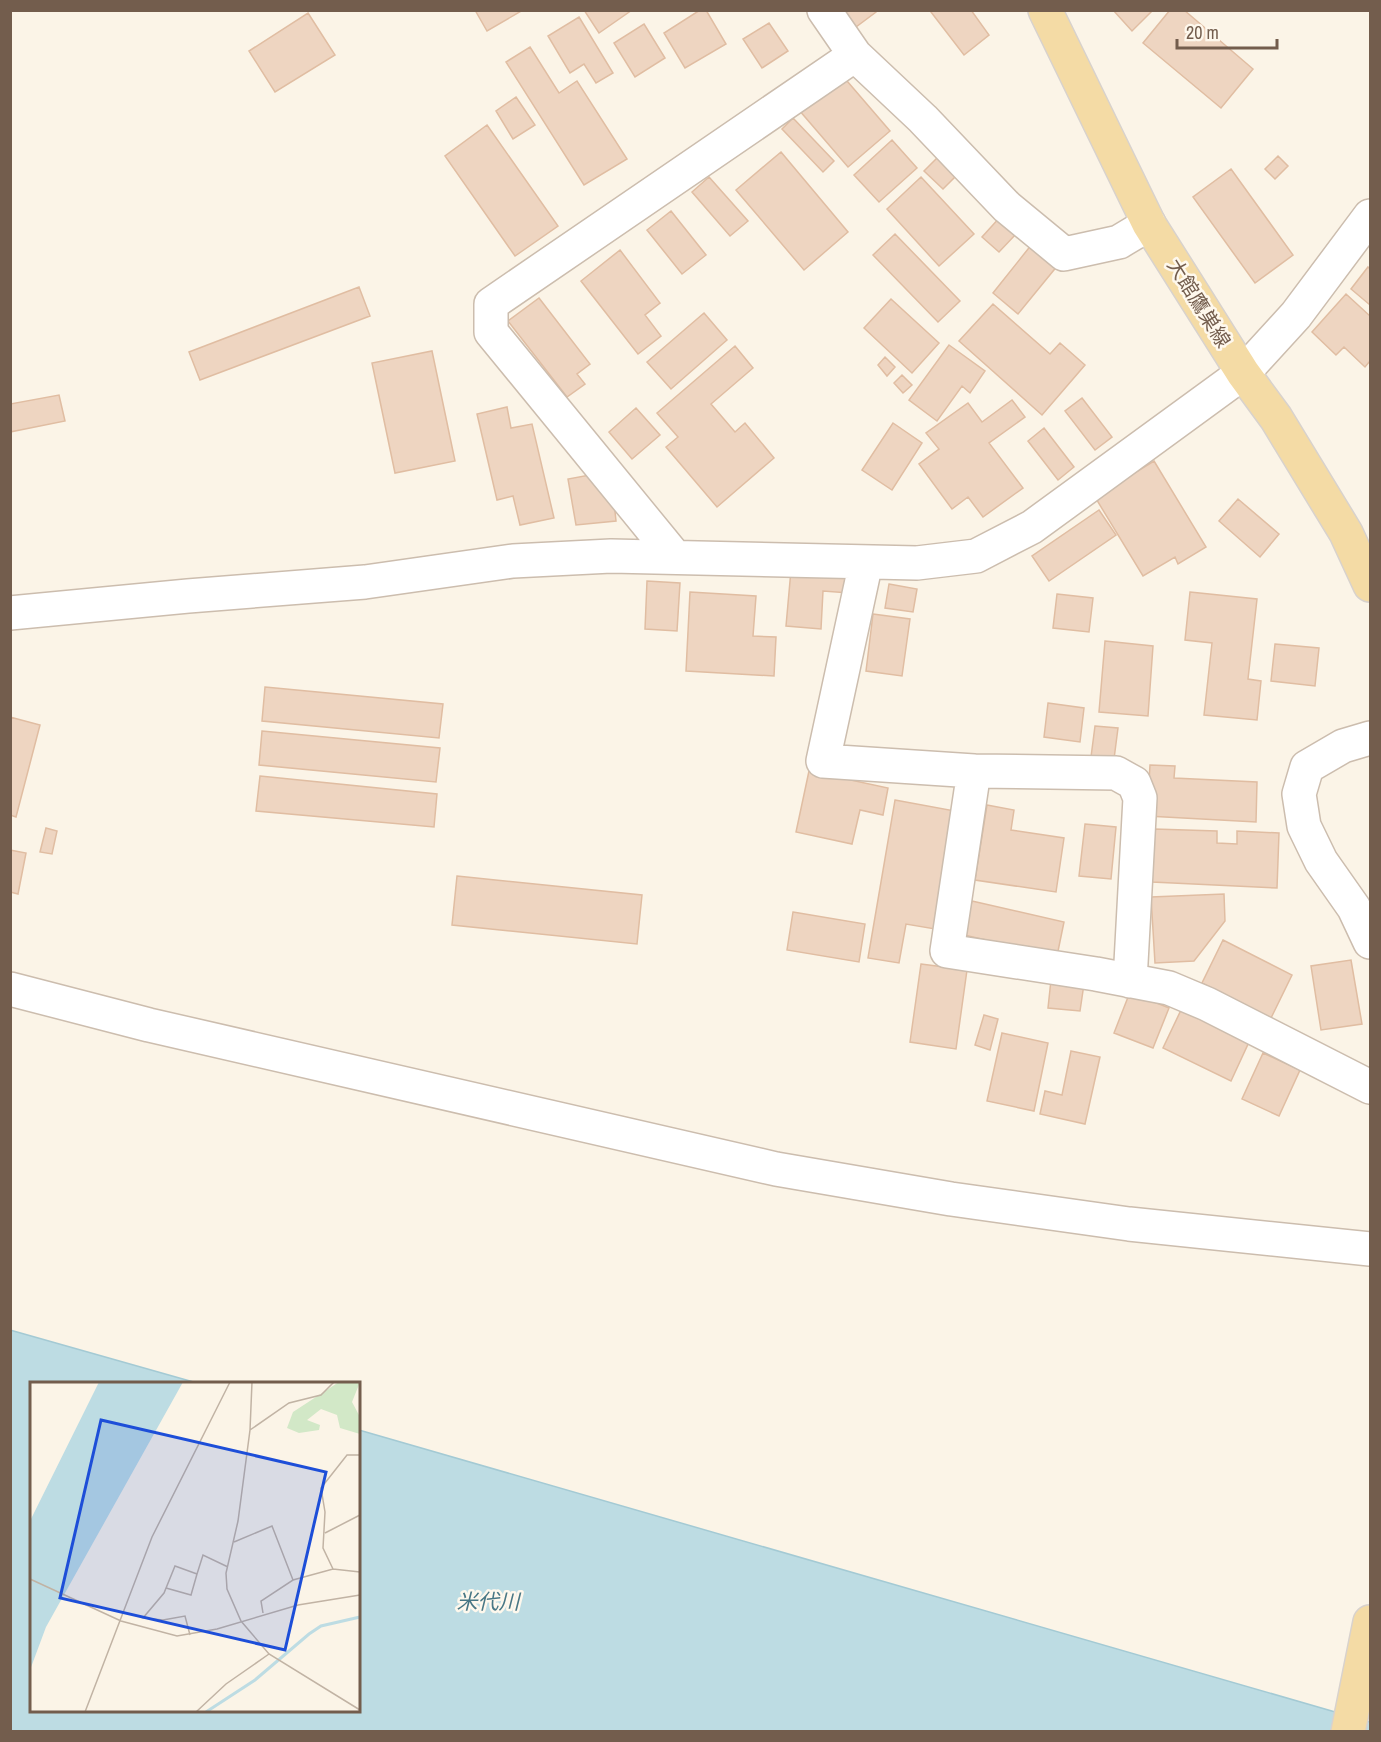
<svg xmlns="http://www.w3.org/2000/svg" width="1381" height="1742" font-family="'Archivo Narrow','Noto Sans JP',sans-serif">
<rect width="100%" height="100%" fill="#fbf4e7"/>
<path fill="#bddce3" stroke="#a4cad4" stroke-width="1.5" d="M10,1330L197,1383L32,1384V1710H358L359,1430L1370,1722V1731H11Z"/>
<path fill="#eed5c1" stroke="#e0bda2" stroke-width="1.5" d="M475,10H523L487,31Z
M584,10H632L599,33Z
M700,10H706L726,44L685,68L664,33Z
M844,10H875L876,12L856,27Z
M933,10H971L989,35L964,55L931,12Z
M1113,10H1153L1132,31Z
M1170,10H1184L1253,69L1221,108L1143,43Z
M308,13L335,55L275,92L249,51Z
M579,17L613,73L596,83L584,64L570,73L548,36Z
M769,23L788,51L762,68L743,39Z
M644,24L665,58L635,77L614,43Z
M530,47L559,93L577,81L627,159L584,185L506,62Z
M841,74L890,131L848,167L799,110Z
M516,97L535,125L513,139L496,111Z
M793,118L834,161L823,172L782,129Z
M487,125L558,226L515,256L445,156Z
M892,140L917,168L879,202L854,175Z
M781,152L848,232L804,270L736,190Z
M939,156L958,174L943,189L924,171Z
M1278,156L1288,166L1275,179L1265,169Z
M1231,169L1293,255L1255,283L1193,197Z
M709,177L748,221L730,236L692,192Z
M921,177L974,234L939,266L887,209Z
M671,211L706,255L682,274L647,230Z
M1001,216L1018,232L999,252L982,237Z
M895,234L960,301L938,322L873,255Z
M1032,244L1058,265L1018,314L993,293Z
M620,250L660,303L645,315L661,336L638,354L581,281Z
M1368,267L1370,269V305L1351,289Z
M359,287L370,316L200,380L189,352Z
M1346,294L1370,316V361L1365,367L1344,347L1336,355L1312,332Z
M539,298L590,364L577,374L585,384L567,397L508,321Z
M891,299L939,343L912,373L864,328Z
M993,304L1050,354L1060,343L1085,365L1042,415L959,341Z
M704,313L727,340L671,389L647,362Z
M949,345L985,371L970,393L962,386L937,421L909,400Z
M735,346L753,368L711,404L735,432L745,423L774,458L717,507L666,447L678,437L657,413Z
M432,351L455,461L395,473L372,363Z
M885,357L895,367L887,376L878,365Z
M902,375L912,385L903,393L894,383Z
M59,395L65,421L10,432V404Z
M1082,398L1112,437L1095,450L1065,411Z
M1012,400L1025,417L989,443L1023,488L983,517L968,497L952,509L919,464L939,449L926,433L968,403L982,422Z
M507,407L511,428L532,424L554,518L520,525L513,496L497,500L477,414Z
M636,408L660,435L632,459L609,432Z
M893,423L922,443L892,490L862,470Z
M1044,428L1074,467L1058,480L1028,441Z
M1154,461L1206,547L1178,564L1175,557L1143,576L1095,497Z
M595,474L614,502L616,521L576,525L568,479Z
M1238,499L1279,534L1260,557L1219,521Z
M1099,510L1116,535L1049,581L1032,556Z
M791,570L850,574L849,593L823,591L821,629L786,626Z
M647,581L680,583L677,631L645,629Z
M889,584L917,589L913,612L885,608Z
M690,592L756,596L753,636L776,637L774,676L686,671Z
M1190,592L1257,599L1248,679L1261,681L1257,720L1204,715L1212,643L1185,640Z
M1057,594L1093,598L1089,632L1053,628Z
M873,614L910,619L902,676L866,671Z
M1105,641L1153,646L1148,716L1099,712Z
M1275,644L1319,648L1315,686L1271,681Z
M265,687L443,704L439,738L262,721Z
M1048,703L1084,708L1080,742L1044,737Z
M10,717L40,725L16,817L10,815Z
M1095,726L1118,728L1114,759L1091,757Z
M262,731L440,748L436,782L259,765Z
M1150,765L1175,766L1174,778L1257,782L1256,822L1147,816Z
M809,771L888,788L883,815L860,810L852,844L796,832Z
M260,776L437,794L434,827L256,811Z
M895,800L955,811L935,929L906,924L899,963L868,958Z
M987,805L1014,810L1011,830L1064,838L1056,892L975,880Z
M1085,824L1116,827L1111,879L1079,876Z
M46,828L57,831L52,854L40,852Z
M1154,829L1217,831V843L1237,844V831L1279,833L1277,888L1152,882Z
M10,850L26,853L18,894L10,892Z
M457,876L642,895L637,944L452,925Z
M1224,894L1225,921L1194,961L1155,963L1151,897Z
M972,901L1064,922L1057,956L964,935Z
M793,912L865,924L859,962L787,950Z
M1223,940L1292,975L1271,1018L1202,983Z
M1351,960L1362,1024L1321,1030L1311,966Z
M921,964L967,970L956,1049L910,1042Z
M1051,980L1084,984L1080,1011L1048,1008Z
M1130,992L1169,1008L1153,1048L1114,1033Z
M1181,1010L1249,1042L1231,1081L1163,1048Z
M984,1015L998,1019L990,1050L975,1045Z
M1002,1033L1048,1043L1034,1111L987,1101Z
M1071,1051L1100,1057L1085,1124L1040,1114L1045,1091L1062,1095Z
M1263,1053L1300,1070L1279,1116L1242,1099Z"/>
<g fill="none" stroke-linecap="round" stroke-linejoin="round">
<g stroke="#ccbdae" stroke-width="36">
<path id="minor" d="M824,10L855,55L923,119L1007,207L1064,254L1119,242L1149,224
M675,557L491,332V304L855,55
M866,562L823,761L974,771L947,951L1096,974L1169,988L1207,1004L1370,1087
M10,613L188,596L365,582L513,561L611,556L917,563L976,556L1032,527L1243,373L1296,315L1370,216
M1370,738L1343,746L1307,767L1299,794L1304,826L1321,861L1354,908L1370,942
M974,771L1116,773L1134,783L1140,798L1130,981
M10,989L149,1025L776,1169L951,1199L1129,1224L1370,1249"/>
</g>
<g stroke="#d8d2cd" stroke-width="36">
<path id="major" d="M1045,10L1149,224L1243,373L1276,418L1346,533L1370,585
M1348,1732L1370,1622"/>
</g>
<use href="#minor" stroke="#fff" stroke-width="33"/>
<use href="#major" stroke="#f4dba5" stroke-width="33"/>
</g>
<g text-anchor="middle" stroke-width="5" stroke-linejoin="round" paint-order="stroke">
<g font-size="20" fill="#735d4d" stroke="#fef8ed">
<text transform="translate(1199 303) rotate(58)" y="7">大館鷹巣線</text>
</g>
<g font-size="21" font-style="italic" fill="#487785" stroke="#fef8ed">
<text x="488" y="1609">米代川</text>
</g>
</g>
<g transform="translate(30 1382)">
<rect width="330" height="330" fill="#fbf4e7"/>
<path d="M309,0H330L322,20L330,35V52L310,46L307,33L291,27L277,38L290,43L289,48L269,51L257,46L263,30Z" fill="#d2e8c7"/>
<path d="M69,0H153L16,245L0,288V139Z" fill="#bddce3"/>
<path fill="none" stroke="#bddce3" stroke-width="3" d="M176,330L225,298L279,252L291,244L330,235"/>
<path fill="none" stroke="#c1b3a4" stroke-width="1.5" d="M222,0L220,48L208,139L196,191L197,207L211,239L239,272L330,328M220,48L259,21L291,13L304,0M295,151L330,133M204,160L242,144L263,198M303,187L293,166L295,130L291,106L317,73H330M0,197L91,239L147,254L187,247L268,223L330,213M136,206L161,213L167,192M233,231L231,219L263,198L303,187L330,190M160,253L155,234L133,238L113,236L134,211L145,184L167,192L173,173L198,185M55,330L122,155L200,0M166,330L196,302L239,272"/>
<path fill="#1d4ed8" fill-opacity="0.15" stroke="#1d4ed8" stroke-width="3" d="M71,38L296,90L255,268L30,216Z"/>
<rect width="330" height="330" fill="none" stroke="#735d4d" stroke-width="3"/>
</g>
<rect width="1381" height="1742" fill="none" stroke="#735d4d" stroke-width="24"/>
<path d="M1177 39v9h100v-9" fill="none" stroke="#735d4d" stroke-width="3"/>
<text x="1186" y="39" font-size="18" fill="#735d4d" stroke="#fef8ed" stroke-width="4.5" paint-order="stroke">20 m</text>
</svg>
